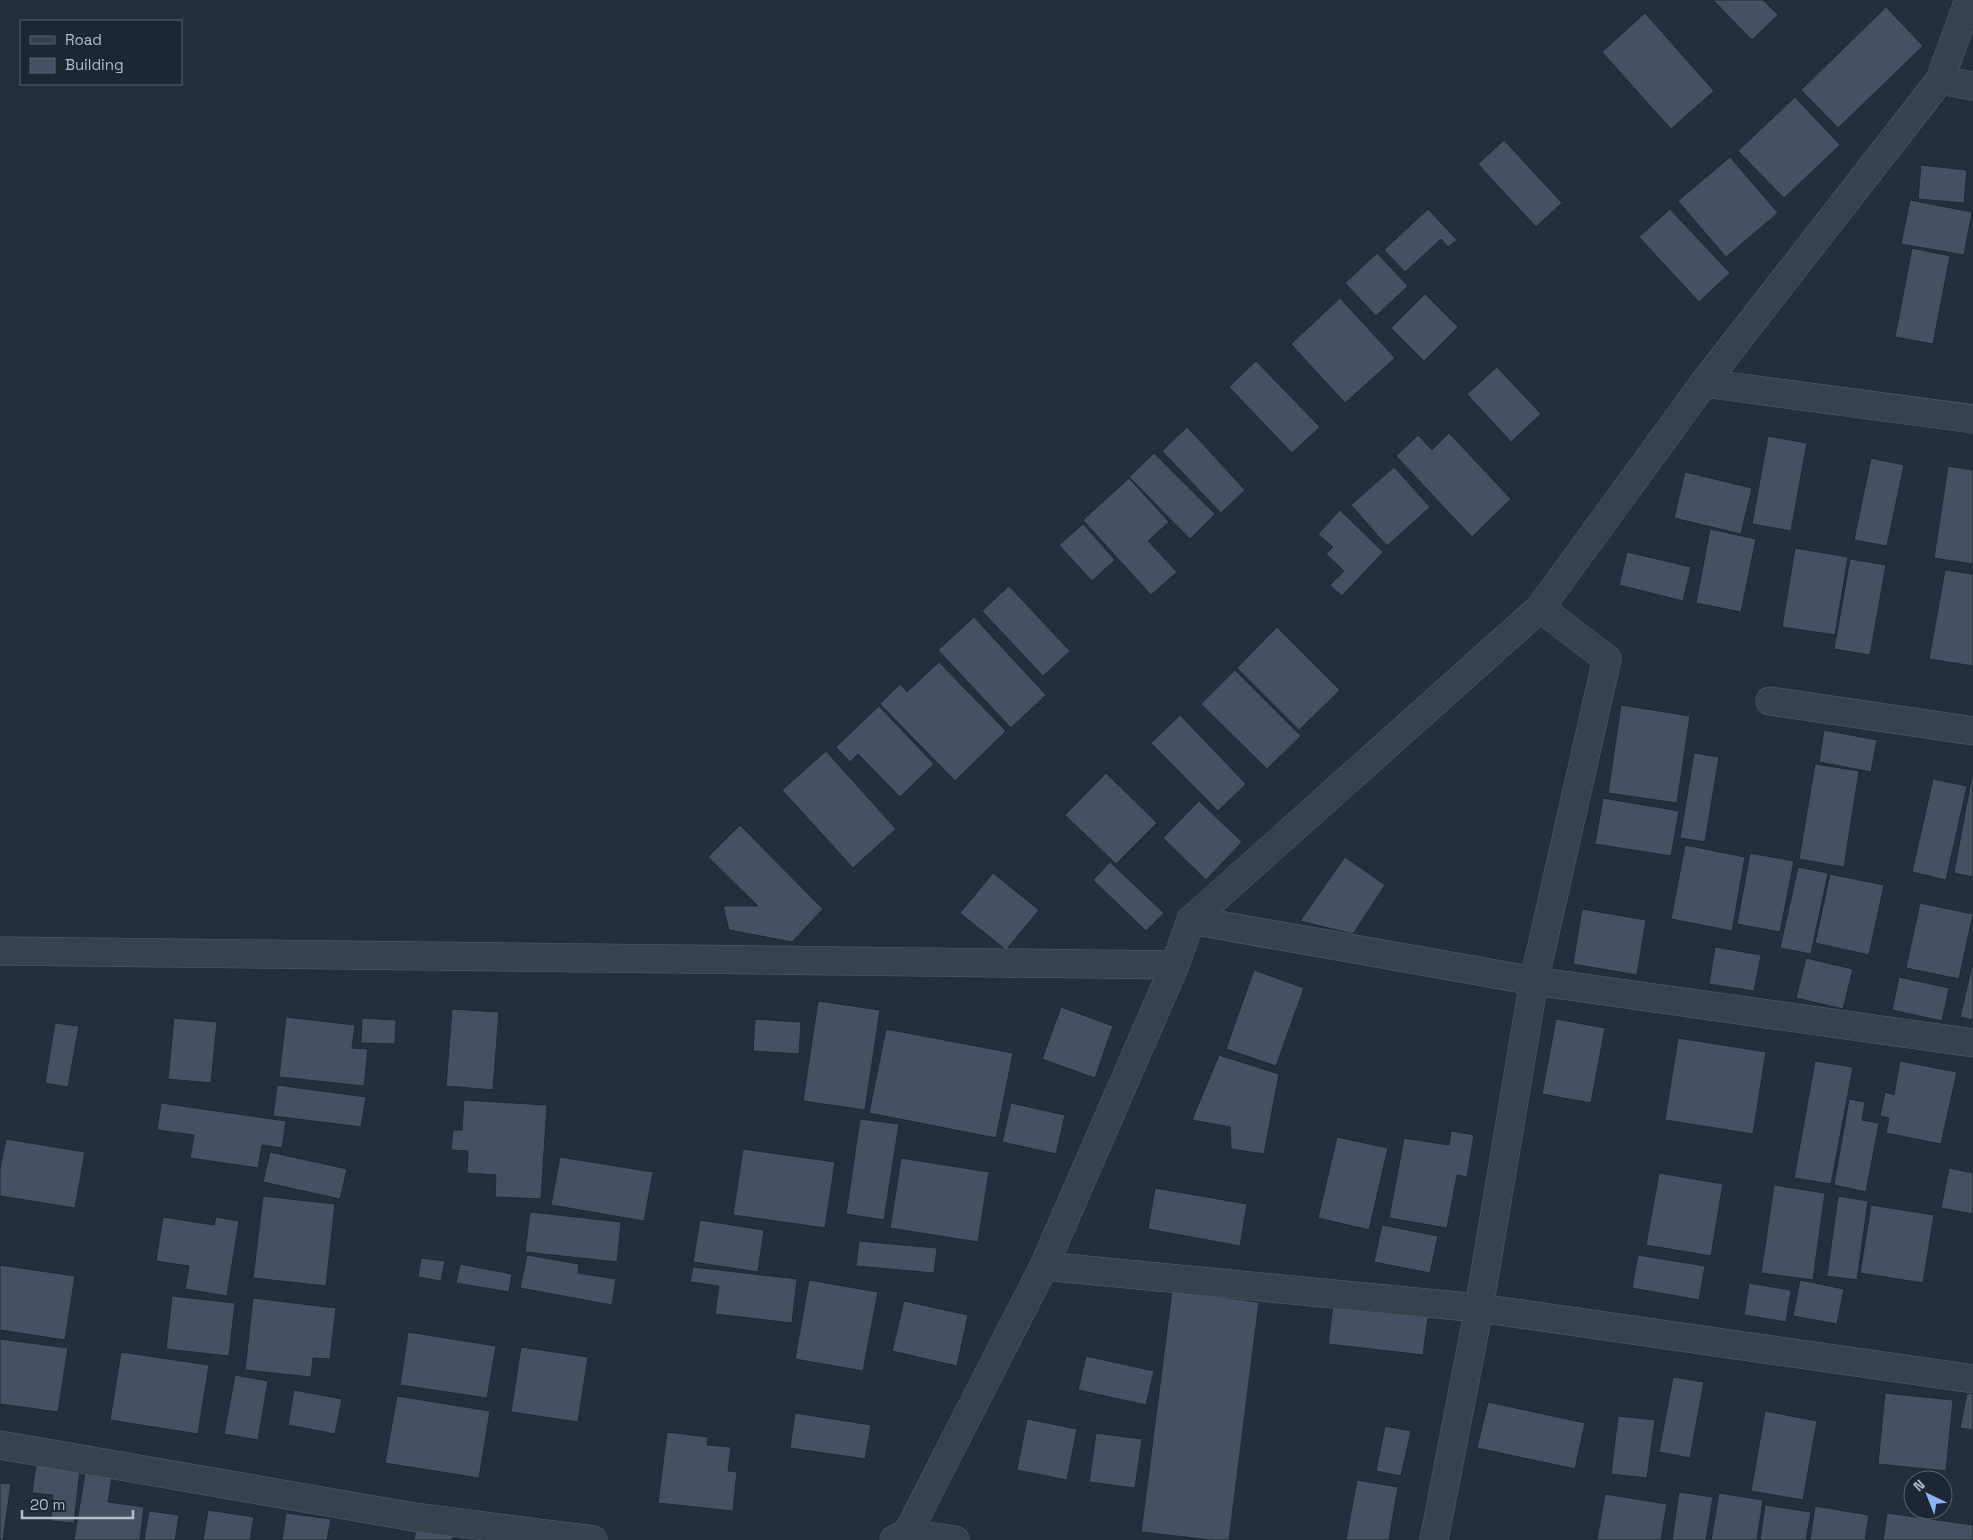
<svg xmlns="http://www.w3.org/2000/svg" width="1973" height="1540" font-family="'Space Grotesk',sans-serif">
<rect width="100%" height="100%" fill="#242f3e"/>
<path fill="#455162" stroke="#1f2835" d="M1713,0H1763L1778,15L1752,40Z
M1886,7L1923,46L1838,128L1801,90Z
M1645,13L1714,91L1671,129L1602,52Z
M1795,97L1840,145L1784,198L1738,151Z
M1504,140L1562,203L1536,227L1478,164Z
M1730,157L1778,213L1726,257L1678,201Z
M1921,165L1967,170L1964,203L1918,199Z
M1910,200L1972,212L1964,255L1901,244Z
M1428,209L1457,240L1448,247L1441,239L1405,272L1384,250Z
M1670,209L1730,273L1699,302L1639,237Z
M1912,248L1950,256L1933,344L1895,337Z
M1377,253L1408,286L1376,316L1345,283Z
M1425,294L1458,327L1424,361L1391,328Z
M1340,298L1395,358L1345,403L1291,344Z
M1256,361L1320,427L1292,453L1229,387Z
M1497,367L1541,414L1511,442L1467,394Z
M1187,427L1245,490L1221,513L1162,451Z
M1449,433L1511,499L1472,537L1396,456L1418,435L1432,450Z
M1768,436L1807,443L1791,531L1752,524Z
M1154,453L1215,514L1190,539L1129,477Z
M1871,458L1904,465L1887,546L1854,540Z
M1948,466L1973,470V564L1934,558Z
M1394,467L1430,507L1387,546L1351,505Z
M1685,472L1752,488L1741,534L1674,518Z
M1129,478L1169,522L1148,541L1177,572L1151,595L1083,520Z
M1340,510L1383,552L1342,596L1330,585L1344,571L1326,554L1333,547L1318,534Z
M1083,524L1115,560L1092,581L1059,545Z
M1710,529L1756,539L1741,612L1696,603Z
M1795,548L1848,557L1835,635L1782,627Z
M1627,552L1691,567L1683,601L1619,585Z
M1850,559L1886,565L1870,655L1834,649Z
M1945,570L1973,574V666L1929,659Z
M1009,586L1070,651L1043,676L982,611Z
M974,617L1046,695L1011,728L938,650Z
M1277,627L1340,690L1299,730L1237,668Z
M939,662L1006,731L955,781L880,704L900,684L907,692Z
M1235,670L1301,736L1267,769L1201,704Z
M1621,705L1690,716L1677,803L1608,793Z
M879,706L934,764L900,797L858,754L850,762L836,747Z
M1180,715L1246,784L1218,811L1151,743Z
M1824,730L1877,740L1871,772L1819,762Z
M826,751L896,829L853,868L782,790Z
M1694,753L1719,757L1705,842L1680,838Z
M1815,764L1859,771L1844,867L1799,859Z
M1106,773L1157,823L1116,864L1065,815Z
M1972,775H1973V877L1954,873Z
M1933,779L1967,786L1946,880L1912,872Z
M1603,798L1679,811L1671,856L1595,844Z
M1199,801L1242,842L1206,880L1163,838Z
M740,825L823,909L792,942L729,930L723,906H758L708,857Z
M1685,845L1745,857L1732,931L1671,919Z
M1750,853L1794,861L1780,932L1737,924Z
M1345,857L1385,885L1353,934L1300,921Z
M1110,862L1164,913L1146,931L1093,880Z
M1798,867L1828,873L1811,954L1780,948Z
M993,873L1039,910L1006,950L960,913Z
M1830,874L1884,885L1869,955L1815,943Z
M1920,903L1973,914L1959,979L1906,968Z
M1582,909L1646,920L1637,975L1573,964Z
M1715,947L1761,955L1754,991L1709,984Z
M1806,958L1853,969L1843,1009L1796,998Z
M1972,966H1973V1020L1960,1017Z
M1254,970L1304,988L1276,1066L1226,1049Z
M1899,977L1949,988L1942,1021L1892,1010Z
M818,1001L880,1010L865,1110L803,1101Z
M1061,1007L1113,1026L1095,1078L1042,1059Z
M452,1009L499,1012L493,1090L446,1086Z
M286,1017L355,1025L352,1048L368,1049L364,1086L279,1077Z
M174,1018L217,1022L211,1083L168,1079Z
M362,1018L396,1020L395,1044L361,1043Z
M755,1019L801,1022L799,1054L753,1051Z
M1556,1019L1605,1028L1591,1103L1542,1094Z
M55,1023L79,1026L68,1087L45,1083Z
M886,1029L1013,1053L996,1138L869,1113Z
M1678,1038L1766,1052L1753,1134L1665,1120Z
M1219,1055L1279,1074L1264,1154L1231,1149L1230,1127L1192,1120Z
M1815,1061L1853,1067L1831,1184L1794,1178Z
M1900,1061L1957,1072L1941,1144L1886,1133L1889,1118L1880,1116L1885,1092L1894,1095Z
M277,1085L366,1097L361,1127L273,1116Z
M1849,1099L1865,1102L1862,1120L1879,1123L1866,1192L1834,1185Z
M464,1100L547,1105L541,1199L495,1197L496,1175L467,1173L468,1151L451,1150L453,1130H462Z
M161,1103L286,1121L282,1148L262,1145L258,1168L190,1158L194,1135L157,1130Z
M1011,1103L1065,1115L1056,1154L1002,1142Z
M860,1119L899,1124L884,1220L846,1214Z
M1451,1131L1474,1135L1467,1177L1457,1175L1447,1228L1389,1218L1404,1138L1449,1145Z
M1337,1137L1388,1148L1369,1230L1318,1218Z
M6,1139L85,1152L75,1208L0,1196V1169Z
M743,1149L835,1162L825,1228L733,1215Z
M270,1152L347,1169L340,1199L263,1182Z
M560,1157L653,1172L644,1221L551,1205Z
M901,1158L989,1172L978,1242L890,1228Z
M1949,1168L1973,1173V1214L1941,1208Z
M1659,1173L1723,1184L1711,1256L1646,1245Z
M1774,1185L1825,1193L1813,1280L1761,1273Z
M1155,1188L1247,1204L1240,1246L1148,1229Z
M263,1196L335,1204L326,1286L253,1278Z
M1838,1196L1868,1201L1857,1280L1827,1276Z
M1871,1205L1934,1215L1923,1283L1860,1273Z
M530,1212L621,1222L617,1262L525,1252Z
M163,1217L214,1225L216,1217L239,1221L227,1296L185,1289L189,1266L156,1261Z
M700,1220L764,1230L758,1272L693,1262Z
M1382,1225L1438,1236L1430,1273L1374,1262Z
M859,1241L937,1248L934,1273L856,1266Z
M527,1255L579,1264L578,1273L616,1279L612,1305L520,1288Z
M1638,1255L1705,1266L1699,1300L1632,1288Z
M421,1258L445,1261L441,1281L418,1277Z
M460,1264L512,1274L509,1292L456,1283Z
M0,1265L75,1276L65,1340L0,1330Z
M693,1267L797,1279L792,1323L715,1314L719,1286L690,1282Z
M809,1280L878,1292L863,1371L795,1359Z
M1800,1280L1844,1289L1837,1324L1793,1316Z
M1749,1283L1791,1290L1786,1322L1744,1315Z
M1172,1291L1259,1302L1229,1540H1211L1141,1532Z
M172,1296L235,1303L229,1356L166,1349Z
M253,1298L336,1308L330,1359L313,1358L311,1377L245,1370Z
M904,1301L968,1315L957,1366L892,1351Z
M1333,1305L1428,1317L1423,1355L1328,1344Z
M408,1332L496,1346L487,1398L400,1385Z
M0,1339L68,1348L58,1412L0,1404Z
M521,1347L588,1357L578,1422L511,1412Z
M121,1352L209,1365L198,1434L110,1420Z
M1086,1356L1154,1371L1146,1405L1078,1390Z
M235,1375L268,1381L258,1440L224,1434Z
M1673,1377L1704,1382L1690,1458L1659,1452Z
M294,1390L342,1399L335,1434L288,1425Z
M1885,1393L1953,1400L1946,1471L1878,1464Z
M1967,1393L1973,1394V1430L1960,1428Z
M397,1396L490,1411L479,1478L385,1463Z
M1488,1402L1585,1423L1575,1469L1477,1448Z
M1765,1411L1817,1421L1803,1500L1751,1491Z
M795,1413L871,1425L865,1459L790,1448Z
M1618,1416L1655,1420L1647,1478L1611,1474Z
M1027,1419L1077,1429L1067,1480L1017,1470Z
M1385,1426L1411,1431L1401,1476L1376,1471Z
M667,1432L708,1437L707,1445L731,1447L728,1471L737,1472L733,1511L658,1503Z
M1096,1433L1142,1439L1135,1488L1089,1482Z
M36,1465L80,1470L74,1523L51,1521L53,1495L32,1493Z
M85,1473L112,1477L108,1502L144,1507L140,1540H74Z
M1357,1480L1398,1487L1389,1540H1346Z
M0,1483L11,1484L3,1540H0Z
M1679,1492L1713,1497L1706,1540H1672Z
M1719,1493L1763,1500L1757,1540H1711Z
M1605,1494L1667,1504L1661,1540H1597Z
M1765,1505L1811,1512L1806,1540H1760Z
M1815,1506L1869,1515L1865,1540H1810Z
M208,1510L254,1517L250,1540H203Z
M149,1511L179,1515L175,1540H144Z
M286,1513L331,1519L327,1540H282Z
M1887,1513L1973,1525V1540H1883Z
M416,1528L453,1534L452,1540H414Z"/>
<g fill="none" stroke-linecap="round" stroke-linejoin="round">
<g stroke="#565f6c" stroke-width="29">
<path id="street" d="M1940,80L1973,86
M1704,383L1973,419
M1770,701L1973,731
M1191,920L1534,981L1973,1043
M0,951L1175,965
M1044,1266L1479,1308L1973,1379
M0,1445L414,1517L593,1540
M894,1540L907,1533L955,1540
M904,1540L1044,1266L1175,965L1191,920L1540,608L1704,383L1940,80L1969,0
M1434,1540L1479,1308L1534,981L1607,659L1540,608"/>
</g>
<use href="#street" stroke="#38414e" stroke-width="28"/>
</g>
<rect x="20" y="20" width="162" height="65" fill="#1d2633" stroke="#59626f"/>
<rect x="30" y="36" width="25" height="8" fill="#38414e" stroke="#59626f"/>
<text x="65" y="45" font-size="15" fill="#b4bcc9">Road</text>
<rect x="30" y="58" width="25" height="15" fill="#455162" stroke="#59626f"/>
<text x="65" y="70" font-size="15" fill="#b4bcc9">Building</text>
<g transform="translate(1928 1495) rotate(317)"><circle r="24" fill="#1d2633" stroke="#59626f"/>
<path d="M0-4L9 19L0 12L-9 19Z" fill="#8ab4f8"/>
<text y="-8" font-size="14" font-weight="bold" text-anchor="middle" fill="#b4bcc9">N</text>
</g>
<path d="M22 1510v8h111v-8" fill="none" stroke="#b4bcc9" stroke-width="2.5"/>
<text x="30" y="1510" font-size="15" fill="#b4bcc9" stroke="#1d2633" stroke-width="4" paint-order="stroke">20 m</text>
</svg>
